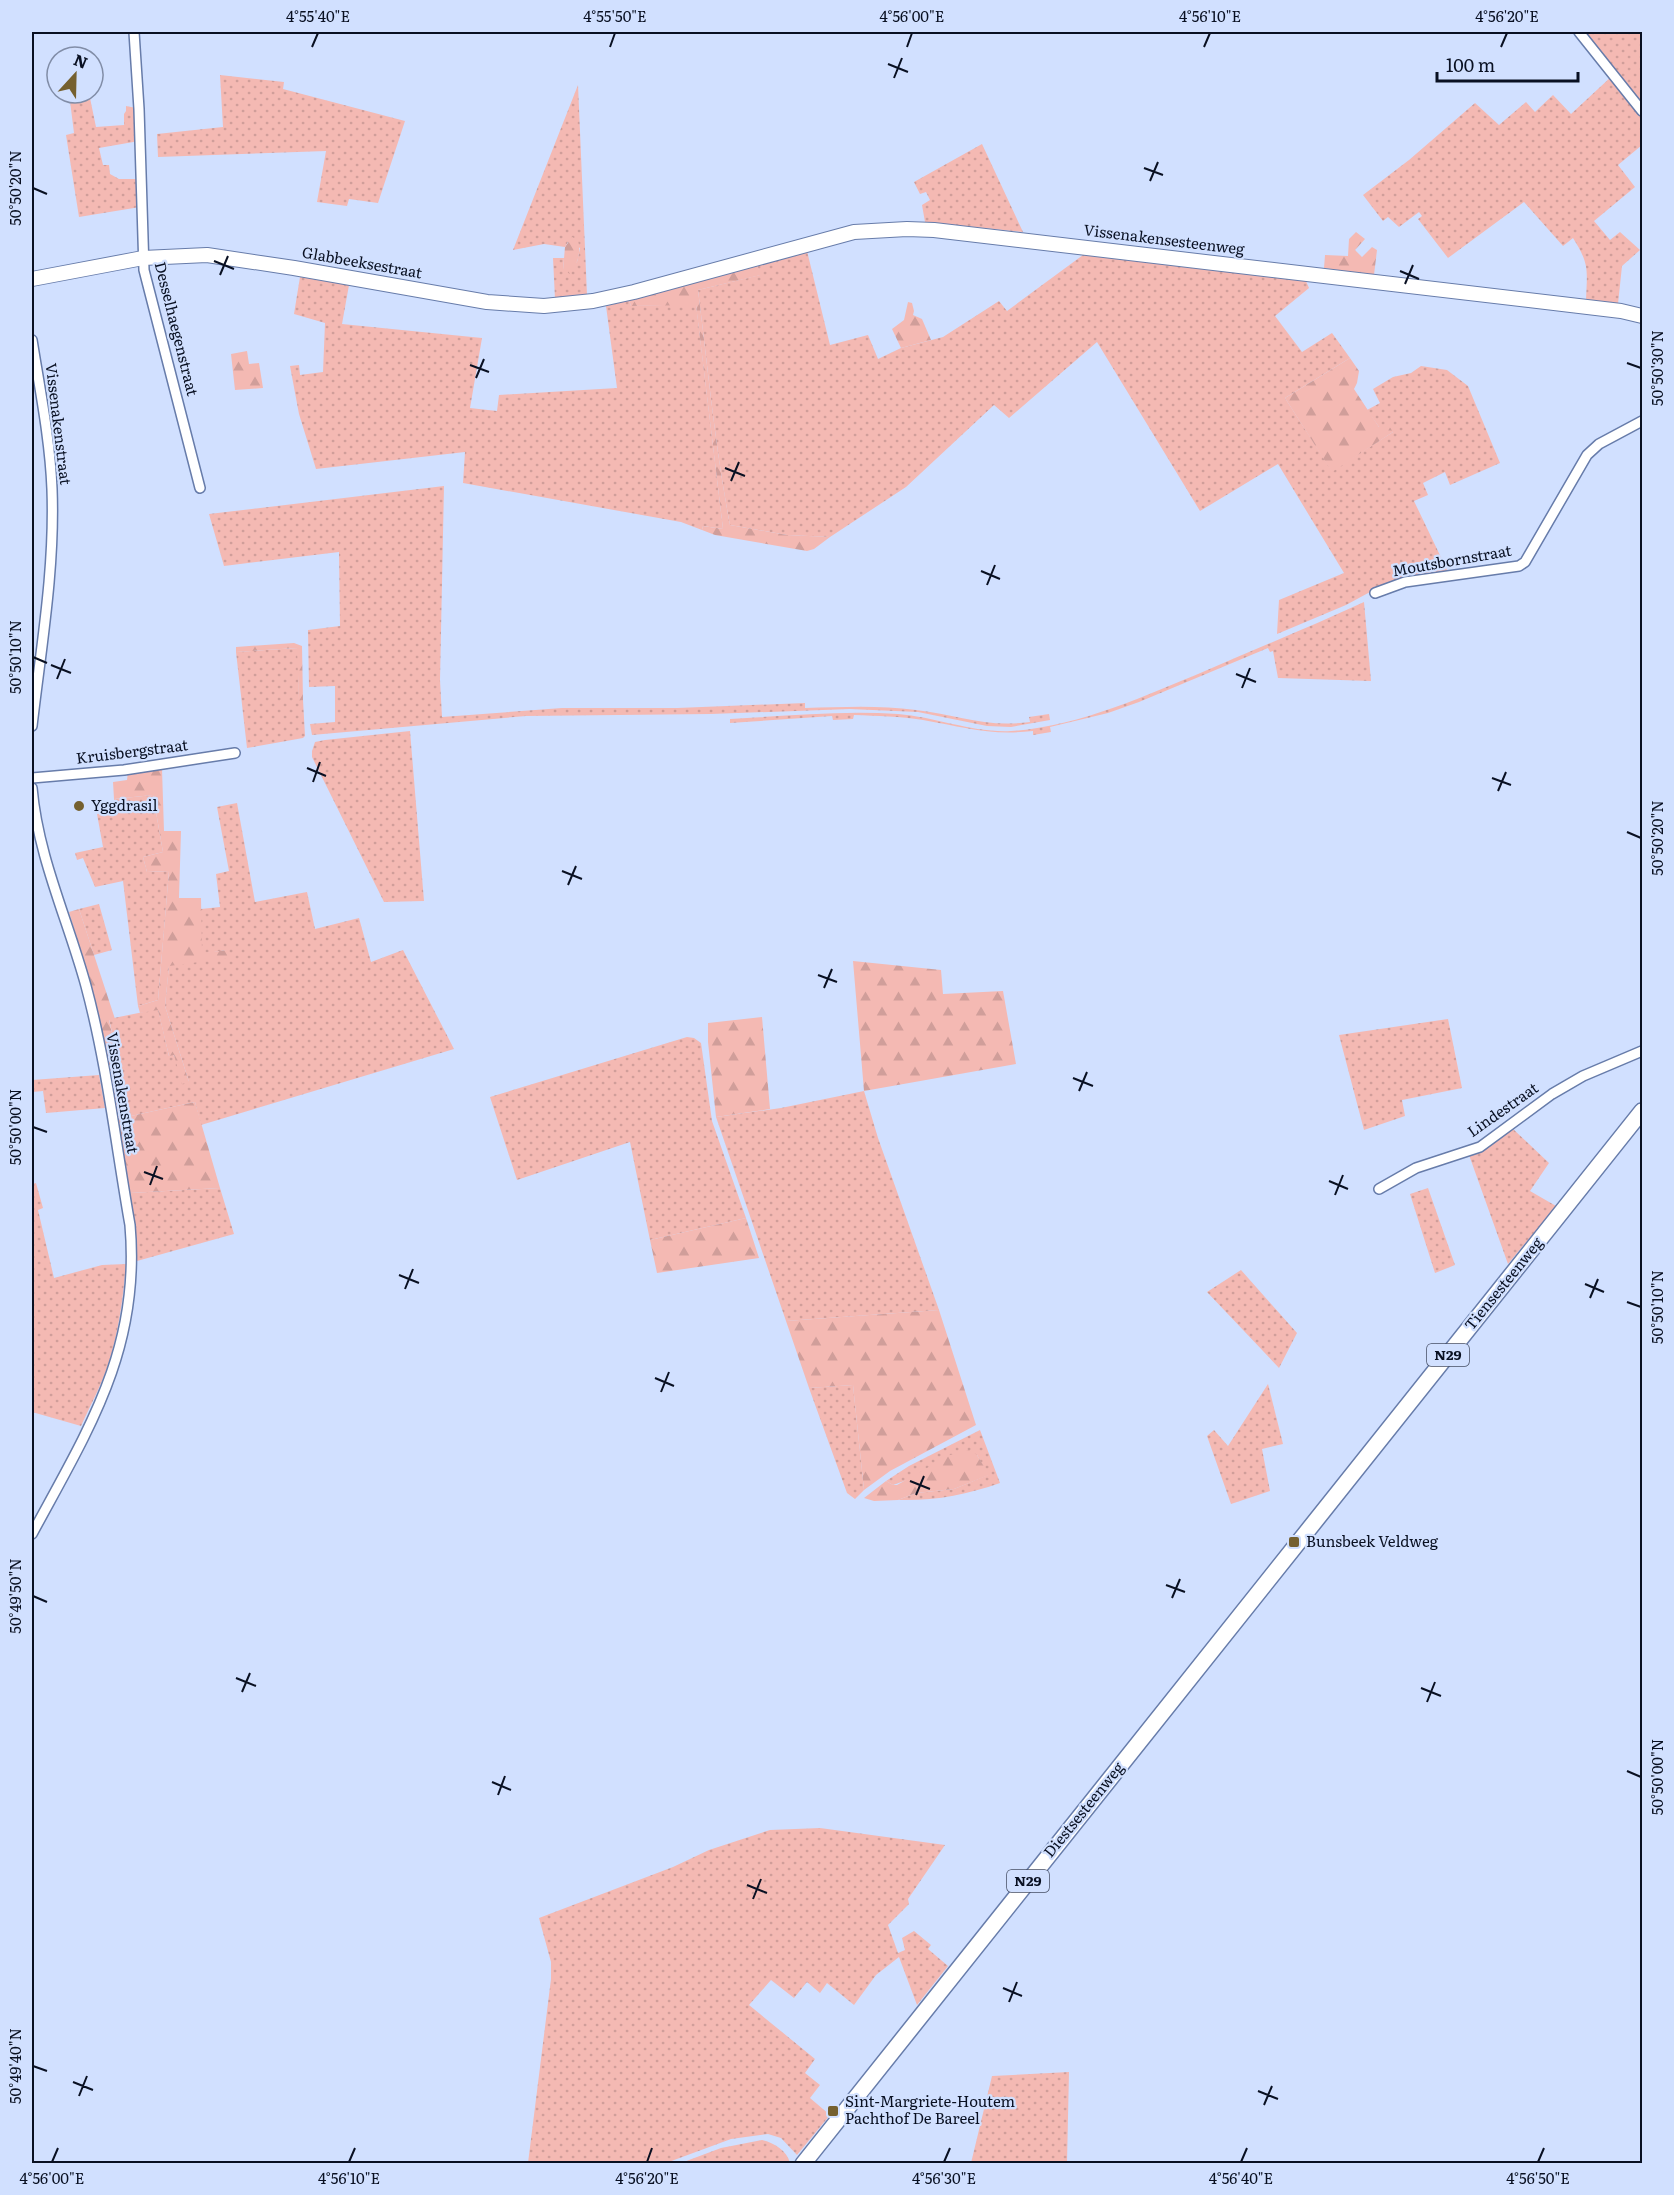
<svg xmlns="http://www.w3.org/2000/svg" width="1674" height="2195" font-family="Literata,serif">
<defs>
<pattern id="grass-dots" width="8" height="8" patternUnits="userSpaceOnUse" patternTransform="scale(1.5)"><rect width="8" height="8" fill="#f4b9b3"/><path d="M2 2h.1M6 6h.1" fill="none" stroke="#d09e9a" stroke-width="1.8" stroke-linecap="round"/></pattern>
<pattern id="forest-firs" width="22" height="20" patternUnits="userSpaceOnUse" patternTransform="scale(1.5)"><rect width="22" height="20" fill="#f4b9b3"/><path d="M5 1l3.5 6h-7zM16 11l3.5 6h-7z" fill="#d09e9a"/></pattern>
</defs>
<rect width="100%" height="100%" fill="#d1e0ff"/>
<path fill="url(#grass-dots)" d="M1583,32H1642V103Z
M220,75L284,82L283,89L405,121L378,203L349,199L347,206L317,202L326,151L158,157L157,134L223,127Z
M1612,76L1642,117V145L1618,165L1635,187L1594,221L1610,240L1620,232L1640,250L1622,266L1618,304L1586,301C1587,270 1590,265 1573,238L1563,246L1524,202L1448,258L1418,219L1422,216L1419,212L1399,227L1388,217L1383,221L1363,195L1409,160L1475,103L1499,125L1526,102L1535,112L1553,95L1571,114Z
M578,85L587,295L555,299L553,258H564L563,270L577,262L580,248L568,242L565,247L544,244L513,250Z
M90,98L96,127L124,125V114L126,111V106L136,108L139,141L99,148L103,165H109L110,174L119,179H139L140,207L79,217L66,135L74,133L70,101Z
M982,144L1023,232L925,222L922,205L930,200L926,192L920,194L914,182Z
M807,251L830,345L868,335L878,359L901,348L943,337L999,301L1007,311L1083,255L1306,281L1309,288L1275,316L1302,352L1332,333L1350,358L1285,398L1332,471L1393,432L1379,427L1367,410L1380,403L1373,389L1393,377L1411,373L1421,366L1447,370L1468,386L1500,463L1450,485L1445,472L1423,483L1428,495L1414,501L1448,572L1383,585L1346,605L1277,634L1279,600L1344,573L1278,464L1200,511L1097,342L1009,418L994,405L906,487L830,537L787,535L730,525C715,447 708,368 698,290L760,275L757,265Z
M300,277L349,285L342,324L482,338L470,408L497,411L499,395L617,388L606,306L629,300L631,306L696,304L723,529L703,526L702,530L681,522L463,483L465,452L316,469L299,414L290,366L299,365L300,375L323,372L325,323L294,314Z
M444,486L440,680L442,717L562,708H677L805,703V708C842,707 879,705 916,710C958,715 986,728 1030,722L1029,717L1049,714L1050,720L1011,727L987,726L918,712L850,709L711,714L526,716L312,735L310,724L335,722V686L309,687L308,630L340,626L339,552L224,566L209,514Z
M1364,602L1371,681L1278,678L1273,651L1270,652L1268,648L1139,702L1108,713L1050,727L1051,732L1033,735V731C990,736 964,727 923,720C900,716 877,716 854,715L853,719L833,720L832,716L730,723V719C786,716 842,710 898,714C936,717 973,733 1011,731C1077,727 1145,696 1205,671C1258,648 1312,626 1364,602Z
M298,648L299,700H303L305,736L303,738L247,748L236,652Z
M410,731L424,901L384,902L312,757V751L315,742L325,740Z
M153,795L163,852L143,857L147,872L169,871L158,1000L138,1006L123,881L95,887L83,858L77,860L75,853L103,847L97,814L116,810L114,799Z
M237,803L255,902L307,892L315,929L359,918L371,962L403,950L454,1049L201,1125L195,1102L131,1116L109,1019L158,1009L169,1056L173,1054L189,1082L165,1006L169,965L227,950L201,954V909L220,907L216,874L229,871L217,807Z
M99,904L112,950L94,955L79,909Z
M1448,1019L1462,1088L1402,1100L1405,1116L1364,1130L1339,1035Z
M687,1037L694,1038L701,1043L712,1121L746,1218L650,1240L630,1142L517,1180L490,1097Z
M99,1075L105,1108L46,1113L43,1091L32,1092V1080Z
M864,1091L878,1138L939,1310L786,1321L716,1117L781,1108Z
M1512,1128L1549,1163L1530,1191L1556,1206L1508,1264L1469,1155L1497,1141Z
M36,1183L43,1208L38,1210L54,1278L102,1265L126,1264C123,1298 119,1332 108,1365C101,1386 90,1406 81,1426L32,1412V1184Z
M220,1188L234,1234L137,1261L130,1193Z
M1428,1188L1455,1265L1435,1273L1410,1194Z
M1241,1270L1297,1333L1279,1368L1207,1292Z
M1268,1384L1283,1444L1262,1449L1270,1491L1231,1504L1207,1436L1214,1430L1228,1446Z
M853,1385L864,1490L855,1499L847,1493L809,1388Z
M980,1430L1000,1483C966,1495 934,1501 898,1500L916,1493L954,1489L988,1475L977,1455L893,1485L886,1481L909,1466Z
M820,1828L945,1845L908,1899L909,1904L888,1925L898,1953L905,1950L902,1938L914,1931L931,1945L928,1949L948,1966L917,2005L899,1957L876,1975L854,2005L827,1983L820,1993L807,1982L794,1998L771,1980L749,2005L815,2059L805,2073L820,2085L810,2098L830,2115L797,2155L781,2138L768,2134L731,2139L666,2163H528L551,1979V1962L539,1918L673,1867L709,1850L770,1830Z
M1069,2072L1067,2163H971L992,2076Z
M762,2140C775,2143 787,2151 790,2163H681L721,2148Z"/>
<path fill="url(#forest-firs)" d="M1356,232L1365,239L1355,250L1362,257L1372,247L1377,250L1374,275L1324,268L1325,255L1348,256L1349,239Z
M572,237L578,240C581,252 578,264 570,274L563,270L565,247Z
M757,265L761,275L698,290C708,368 715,447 730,525L787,535L830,537L814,549L807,551L715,535L702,530L703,526L723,529L696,305L631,306L629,300Z
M908,302L912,303L914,311L913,315L922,319L931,340L901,348L892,329L904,320Z
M247,351L249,364L259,363L263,388L235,390L231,354Z
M1350,358L1359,371L1357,383L1354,389L1379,427L1387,423L1393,432L1332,472L1285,398Z
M294,643L302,646L303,700L299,701L297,648L236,652V647Z
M162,769L164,831H181L179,898H201L202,953L228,950L229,958L169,966L165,1006L189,1082L182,1084L174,1055L169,1056L158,1010L140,1013L138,1006L158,1000L169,871L147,872L143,857L163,852L153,795L114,799L113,782L127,780L128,772Z
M79,909L115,1019L109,1020L131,1116L195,1102L220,1188L130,1193L94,996L69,912Z
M853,961L941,970L943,994L1003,991L1016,1064L864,1091Z
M762,1017L770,1109L716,1117L708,1042V1023Z
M746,1218L759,1258L657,1273L650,1240Z
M939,1310L976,1425L890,1471L864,1490L853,1385L809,1388L786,1321Z
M970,1450L977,1455L989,1475L954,1489L916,1493L898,1500L874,1501L864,1498L886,1481L893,1485H897L950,1455Z"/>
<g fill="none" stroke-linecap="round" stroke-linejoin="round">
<g stroke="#677caa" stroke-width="12">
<path id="street" d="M134,32L139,109L144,270L200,488
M1579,32L1642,111
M32,340C40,390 50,439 52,489C55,569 41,648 32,726
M1375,593L1405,582L1519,566L1525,562L1587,455L1599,444L1642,421
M32,778L124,770L235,753
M32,788C38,857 68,920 86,986C107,1064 116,1146 130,1225C141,1349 88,1430 32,1534
M1379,1189L1416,1168L1480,1147L1552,1094L1583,1076L1642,1051"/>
</g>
<g stroke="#677caa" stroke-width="16">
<path id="secondary" d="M32,279L143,258L207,255L294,268L487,302L544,306L593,301L634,292L854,232L907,229L934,230L1621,311L1642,316"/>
</g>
<g stroke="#677caa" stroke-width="18">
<path id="primary" d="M803,2164L1642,1111"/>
</g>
<use href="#street" stroke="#fff" stroke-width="9"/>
<use href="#secondary" stroke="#fff" stroke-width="14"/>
<use href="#primary" stroke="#fff" stroke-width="15"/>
</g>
<path fill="none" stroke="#091022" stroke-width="2" d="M312,47L318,33M610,47L615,33M907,47L912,33M1204,47L1210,33M1501,47L1507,33M888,64L908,72M894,78L902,58M1144,168L1163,175M1150,181L1158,162M33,188L47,194M214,261L234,269M1400,271L1419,279M220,275L228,256M1405,284L1413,265M1627,363L1641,368M470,365L489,372M476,378L484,359M725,468L745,476M731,481L739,462M981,571L1000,579M987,585L995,565M33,657L47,663M51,665L71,673M1236,674L1256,682M57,679L65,659M1242,688L1250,668M307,768L326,776M1492,778L1511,785M313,782L320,762M1498,791L1506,772M1627,832L1641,838M562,871L582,879M568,885L576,866M818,975L837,982M824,988L832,969M1073,1078L1093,1086M1079,1091L1087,1072M33,1127L47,1132M144,1172L163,1179M1329,1181L1348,1189M150,1185L157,1166M1335,1195L1343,1175M399,1275L419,1283M1585,1284L1604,1292M405,1289L413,1269M1590,1298L1598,1279M1627,1302L1641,1307M655,1378L674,1386M661,1392L669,1372M910,1481L930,1489M916,1495L924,1476M1166,1585L1185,1592M33,1596L47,1602M1172,1598L1180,1579M236,1678L256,1686M1421,1688L1441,1696M242,1692L250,1673M1427,1702L1435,1682M1627,1771L1641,1777M492,1782L511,1790M498,1795L505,1776M747,1885L767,1893M753,1899L761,1879M1003,1988L1022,1996M1009,2002L1017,1982M33,2066L47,2071M73,2082L93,2090M1258,2091L1278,2099M79,2096L87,2076M1264,2105L1272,2086M52,2162L58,2148M349,2162L355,2148M647,2162L652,2148M944,2162L950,2148M1241,2162L1247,2148M1538,2162L1544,2148"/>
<g fill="#75602f" stroke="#d1e0ff" stroke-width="2">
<circle cx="79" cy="806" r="6"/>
<rect x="1288" y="1536" width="12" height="12" rx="3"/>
<rect x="827" y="2105" width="12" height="12" rx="3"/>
</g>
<g text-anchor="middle" stroke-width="4.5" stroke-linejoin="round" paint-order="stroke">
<g fill="#d1e0ff" stroke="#454e64" stroke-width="1.5">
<rect x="1427" y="1344" width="42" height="22" rx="4.5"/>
<rect x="1007" y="1870" width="42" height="22" rx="4.5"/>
</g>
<g font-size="14" font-weight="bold" fill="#091022">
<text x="1448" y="1360">N29</text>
<text x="1028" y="1886">N29</text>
</g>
<g font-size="15" fill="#091022" stroke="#d1e0ff">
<text transform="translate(1164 240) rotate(7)" y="5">Vissenakensesteenweg</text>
<text transform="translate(362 263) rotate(10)" y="5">Glabbeeksestraat</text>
<text transform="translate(176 329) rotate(76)" y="5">Desselhaegenstraat</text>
<text transform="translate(58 424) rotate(83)" y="5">Vissenakenstraat</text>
<text transform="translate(1452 561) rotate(-10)" y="5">Moutsbornstraat</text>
<text transform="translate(132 752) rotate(-7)" y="5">Kruisbergstraat</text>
<text transform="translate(122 1093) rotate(80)" y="5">Vissenakenstraat</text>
<text transform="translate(1503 1110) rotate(-35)" y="5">Lindestraat</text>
<text transform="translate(1504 1284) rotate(-51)" y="5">Tiensesteenweg</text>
<text transform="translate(1084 1810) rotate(-51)" y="5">Diestsesteenweg</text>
</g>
<g font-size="15" fill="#091022" stroke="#d1e0ff" text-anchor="start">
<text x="91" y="811">Yggdrasil</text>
<text x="1306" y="1547">Bunsbeek Veldweg</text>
<text x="845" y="2107">Sint-Margriete-Houtem<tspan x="845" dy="17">Pachthof De Bareel</tspan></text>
</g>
</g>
<rect width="1674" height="2195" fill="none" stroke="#d1e0ff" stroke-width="66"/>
<g transform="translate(75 75) rotate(22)"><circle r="28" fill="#d1e0ff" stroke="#818da7" stroke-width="1.5"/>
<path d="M0-4.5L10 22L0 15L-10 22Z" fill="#75602f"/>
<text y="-9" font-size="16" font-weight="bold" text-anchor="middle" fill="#091022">N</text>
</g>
<path d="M1437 72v9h141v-9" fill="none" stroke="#091022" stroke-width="3"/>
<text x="1446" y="72" font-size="18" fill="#091022" stroke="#d1e0ff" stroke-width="4.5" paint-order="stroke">100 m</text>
<rect x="33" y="33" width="1608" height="2129" fill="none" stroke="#091022" stroke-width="2"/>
<g font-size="15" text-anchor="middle" fill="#091022">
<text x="318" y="22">4°55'40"E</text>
<text x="615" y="22">4°55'50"E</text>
<text x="912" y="22">4°56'00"E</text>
<text x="1210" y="22">4°56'10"E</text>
<text x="1507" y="22">4°56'20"E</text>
<text transform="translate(16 188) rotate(-90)" y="5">50°50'20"N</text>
<text transform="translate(1658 368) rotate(-90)" y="5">50°50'30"N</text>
<text transform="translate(16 657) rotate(-90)" y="5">50°50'10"N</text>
<text transform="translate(1658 838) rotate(-90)" y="5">50°50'20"N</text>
<text transform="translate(16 1127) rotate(-90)" y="5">50°50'00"N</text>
<text transform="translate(1658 1307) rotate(-90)" y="5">50°50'10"N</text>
<text transform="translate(16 1596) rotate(-90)" y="5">50°49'50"N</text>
<text transform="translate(1658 1777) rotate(-90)" y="5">50°50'00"N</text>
<text transform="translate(16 2066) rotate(-90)" y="5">50°49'40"N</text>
<text x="52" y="2184">4°56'00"E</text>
<text x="349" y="2184">4°56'10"E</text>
<text x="647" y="2184">4°56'20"E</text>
<text x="944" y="2184">4°56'30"E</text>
<text x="1241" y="2184">4°56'40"E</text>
<text x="1538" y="2184">4°56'50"E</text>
</g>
</svg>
